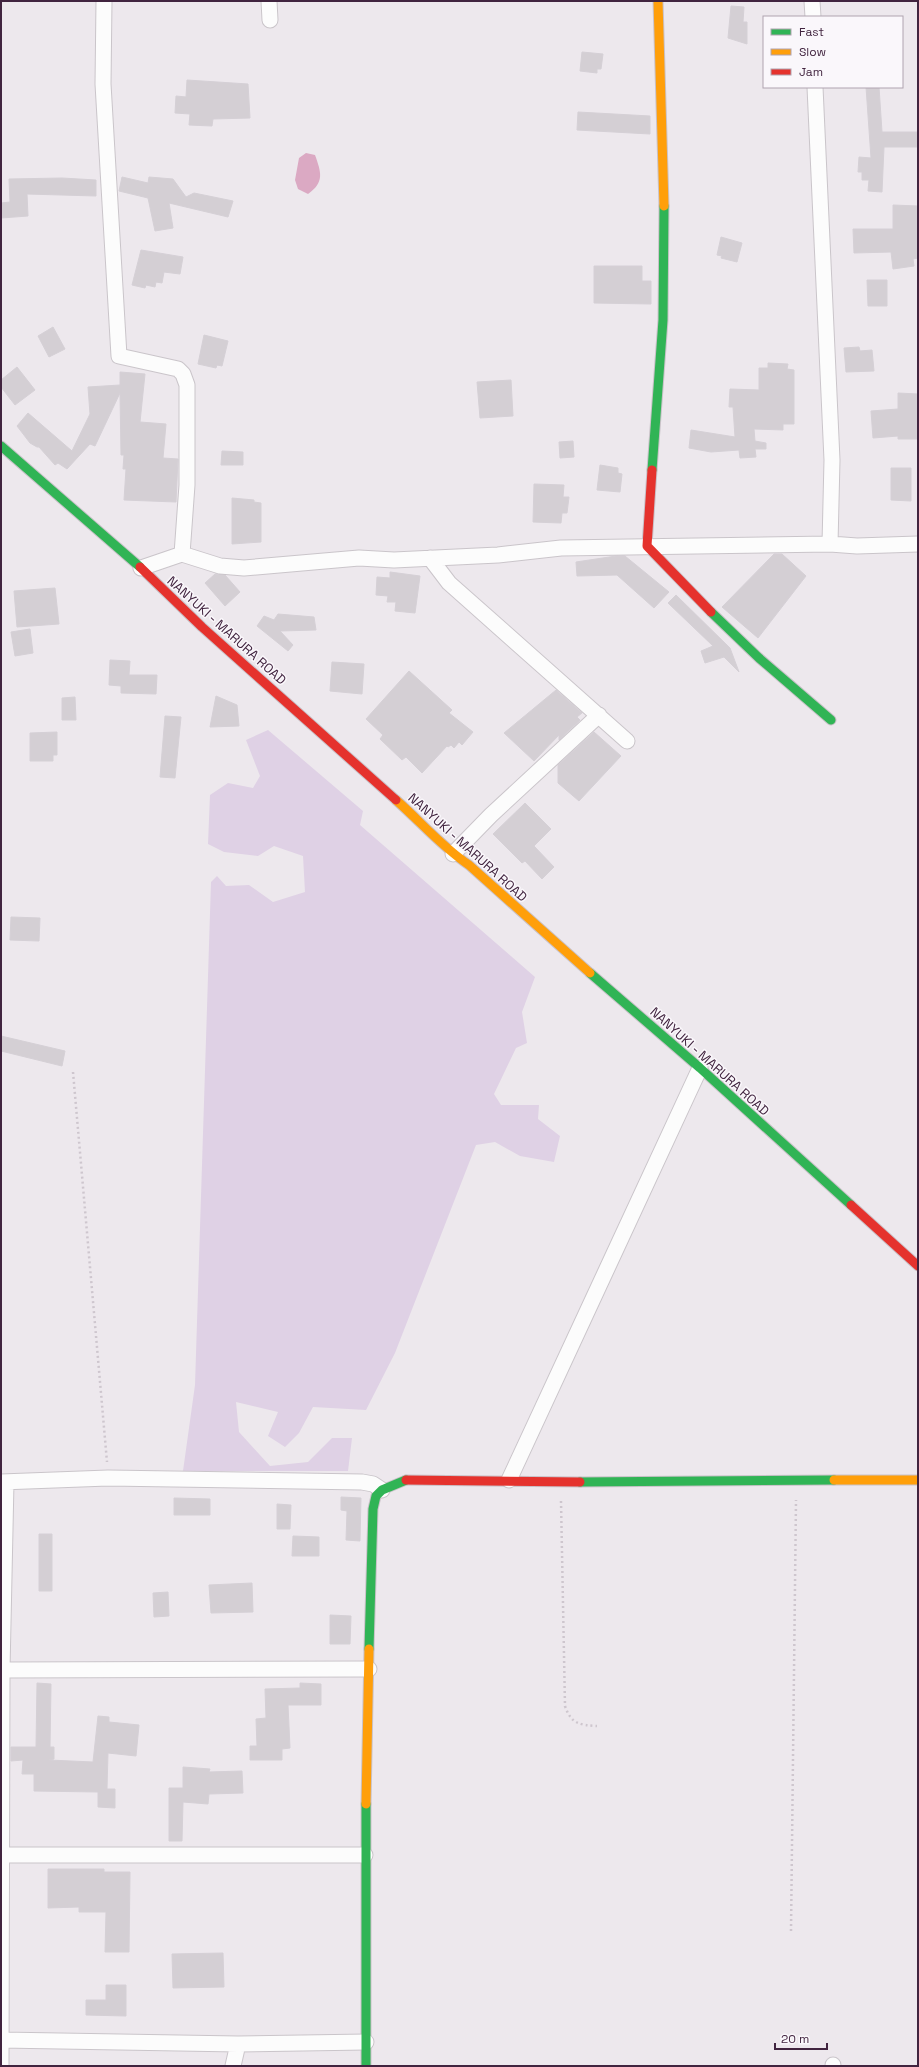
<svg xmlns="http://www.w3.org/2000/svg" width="919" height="2067" font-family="'Space Grotesk',sans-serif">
<rect width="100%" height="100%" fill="#ede8ed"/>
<path fill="#dfd1e5" d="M268,730L363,811L360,825L535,977L522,1012L527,1043L516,1048L494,1094L501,1105H539L538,1119L560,1136L554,1162L520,1156L495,1142L476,1145L395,1353L366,1410L313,1407L299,1433L285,1447L268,1436L278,1412L236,1402L239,1432L270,1466L308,1462L332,1438H352L348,1471H183L195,1385L211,882L217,876L226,886L249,885L273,902L305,892L303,856L274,846L258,856L224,852L208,844L210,795L228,783L253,788L260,776L246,740Z"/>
<path fill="#dba9c3" d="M306,153L315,155C321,172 325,182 308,194L298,189L295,180L299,158Z"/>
<path fill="#d4cfd4" stroke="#d5d0d6" d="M731,6L744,7L743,22H747V44L728,38Z
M582,52L603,54L601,69H597V73L580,71Z
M187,80L248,84L250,118L213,119L212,126L189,125L190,114L175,113L176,96L186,97Z
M866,87H879L882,132H918V147H884L882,192L868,191L869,180H862V172H858L859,157L871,158Z
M578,112L650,116V134L577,130Z
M122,177L148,183L149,177L173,179L186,197L194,193L233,201L228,217L169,203L173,228L155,231L148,198L119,191Z
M62,178L96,180V196L27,194L28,216L1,218V203L10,202L9,179Z
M893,205L918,206V258L913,259L914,266L893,269L891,252L854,253L853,229H893Z
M721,237L742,243L737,262L721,258L722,256L717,255Z
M141,250L183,257L180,274L164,272L162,283L156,282L155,287L146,285L145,288L132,285Z
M594,266H642V281H651V304L594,303Z
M867,280H887V306H868Z
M53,327L65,349L49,357L38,336Z
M204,335L228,341L222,366L217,365L216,368L198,364Z
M859,347L860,351L872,350L874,371L846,372L844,348Z
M768,363L788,364L787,369L794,370V424H783V430L754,429L755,441L766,443V449H755L756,457L740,458L739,450L711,452L689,448L691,430L735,437L733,407H729L730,389L759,390V368H768Z
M17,367L35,390L15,405L1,387V380Z
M120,372L145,374L140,422L166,424L163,458L178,459L176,502L124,500L126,469H123L124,455H121L120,393L95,446L90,444L67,469L58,463L55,465L39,447H37L30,443L17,426L28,413L72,451L90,414L88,387L120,385Z
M511,380L513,416L480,418L477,382Z
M898,393L918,394V439H898V436L873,438L871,411L898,409Z
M573,441L574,457L560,458L559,442Z
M222,451L243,452V465H221Z
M600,465L618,468V473L622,474L620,492L597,490Z
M891,468H911V501L891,500Z
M534,484L564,485L563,497H569L567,513H562L561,523L533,522Z
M232,498L254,500V502L261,503V542L232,544Z
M774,554H782L806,576L758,638L722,607Z
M616,556H625L669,592L654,608L617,575L577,576L576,562Z
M390,572L420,576L415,613L395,611L396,602H387L388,596L376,595L377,577L390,578Z
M215,574L225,575L240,592L225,606L205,583Z
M55,588L59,624L17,627L14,591Z
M676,595L730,648L739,672L724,657L705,663L701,651L713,646L668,603Z
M278,614L314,617L316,630L280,631L293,645L288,651L257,626L264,616L274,620Z
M30,629L33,653L15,656L11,632Z
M110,660L130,661L129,675H157L156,694L121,693V686L109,685Z
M332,662L364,664L362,694L330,691Z
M409,671L452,710L449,713L473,732L462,745L459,742L454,748L451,745L448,747L447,746L422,773L406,757L402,760L380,739L383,735L366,719Z
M556,690L582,713L577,717L580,720L559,740V735L534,761L504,733Z
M216,696L237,705L239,726L210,727Z
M75,697L76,720H62V698Z
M165,716L181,717L175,778L160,777Z
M57,732V755H53V761H30V733Z
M594,732L621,756L579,801L558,783V765Z
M525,803L551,829L534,846L554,867L542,879L525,861L522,863L493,834Z
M11,917L40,918L39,941L10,940Z
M1,1036L65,1051L62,1066L1,1051Z
M341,1497L361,1498L360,1541L346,1540L347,1511L341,1510Z
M174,1498L210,1499V1515H174Z
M277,1504L291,1505L290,1529H277Z
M39,1534H52V1591H39Z
M293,1536L319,1537V1556H292Z
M252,1583L253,1612L211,1613L209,1585Z
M168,1592L169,1616L154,1617L153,1593Z
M330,1615L351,1616L350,1644H330Z
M37,1683L51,1684L50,1747H54V1759L49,1760L93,1762L98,1716L109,1717V1722L139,1725L136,1756L108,1753L107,1789H115V1808L98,1807V1792L34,1791V1774H22L23,1760L11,1761V1747H36Z
M300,1683L321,1684V1705H288L290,1748L282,1749V1760H250V1746H257L256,1719L266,1718L265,1689L300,1688Z
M183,1767L210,1769L209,1772L242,1771L243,1793L209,1794L208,1804L183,1802L182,1841H169V1788H183Z
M48,1869H104V1872H130L129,1952H105L106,1912H79V1907L48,1908Z
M223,1953L224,1987L173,1988L172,1954Z
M106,1985H126V2016L86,2015V2000H106Z"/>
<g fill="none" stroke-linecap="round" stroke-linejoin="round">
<g stroke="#cac5ca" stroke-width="17">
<path id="street" d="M104,1L103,84L119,356L178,369L183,374L187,385V485L182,554
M269,1L270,20
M812,1L813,17
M815,87L832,460L830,544
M430,558L449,583L627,741
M141,568L182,554L220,566L244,568L359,558L394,560L498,555L561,548L830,544L857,546L918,544
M453,854L491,815L599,715
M509,1480L700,1068
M1,1482L108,1478L362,1482L373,1484L382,1490
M2,1670L369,1669
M1,1855H365
M1,2040L238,2044L366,2042
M833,2065V2066
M1,2066L2,1670L6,1482
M233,2066L238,2044"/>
</g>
<g stroke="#c9c2c8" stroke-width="11">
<path id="fast" d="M1,446L140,567
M652,470L663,320L664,206
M711,612L759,658L831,720
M590,973L700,1068L851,1205
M580,1482L834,1480
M369,1649L373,1509L376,1496L382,1490L406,1480
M366,1804V2066"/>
</g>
<g stroke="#c9c2c8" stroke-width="11">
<path id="slow" d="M658,1L664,206
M396,800C420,821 442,847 469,865L590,973
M834,1480H918
M366,1804L369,1649"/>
</g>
<g stroke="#c9c2c8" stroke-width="11">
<path id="jam" d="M652,470L647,546L711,612
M140,567L202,627L396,800
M851,1205L918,1266
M406,1480L580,1482"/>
</g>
<path stroke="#cec6ce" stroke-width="2.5" stroke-dasharray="2 3" stroke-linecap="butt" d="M73,1072L107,1462
M561,1501L565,1706C571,1724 580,1725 597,1726
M791,1931L796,1500"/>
<use href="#street" stroke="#fcfcfc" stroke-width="15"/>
<use href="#fast" stroke="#30b455" stroke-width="9"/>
<use href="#slow" stroke="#ff9f0a" stroke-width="9"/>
<use href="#jam" stroke="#e5322d" stroke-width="9"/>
</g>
<g text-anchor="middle" stroke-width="3" stroke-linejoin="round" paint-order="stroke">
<g font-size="13" fill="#41243f" stroke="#faf7fb">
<text transform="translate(227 630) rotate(42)" y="5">NANYUKI - MARURA ROAD</text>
<text transform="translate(468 847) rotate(42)" y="5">NANYUKI - MARURA ROAD</text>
<text transform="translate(710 1061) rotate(42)" y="5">NANYUKI - MARURA ROAD</text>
</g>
</g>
<rect width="919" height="2067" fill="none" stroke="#41243f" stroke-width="4"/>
<rect x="763" y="16" width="140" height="72" fill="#faf7fb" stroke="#b0a3b0"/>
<rect x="771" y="29" width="20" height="6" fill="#30b455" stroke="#b0a3b0"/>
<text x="799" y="36" font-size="12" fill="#41243f">Fast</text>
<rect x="771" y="49" width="20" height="6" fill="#ff9f0a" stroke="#b0a3b0"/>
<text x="799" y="56" font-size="12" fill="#41243f">Slow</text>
<rect x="771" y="69" width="20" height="6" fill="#e5322d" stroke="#b0a3b0"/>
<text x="799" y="76" font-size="12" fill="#41243f">Jam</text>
<path d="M775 2043v6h52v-6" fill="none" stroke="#41243f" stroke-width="2"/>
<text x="781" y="2043" font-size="12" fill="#41243f" stroke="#faf7fb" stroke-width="3" paint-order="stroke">20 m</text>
</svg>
